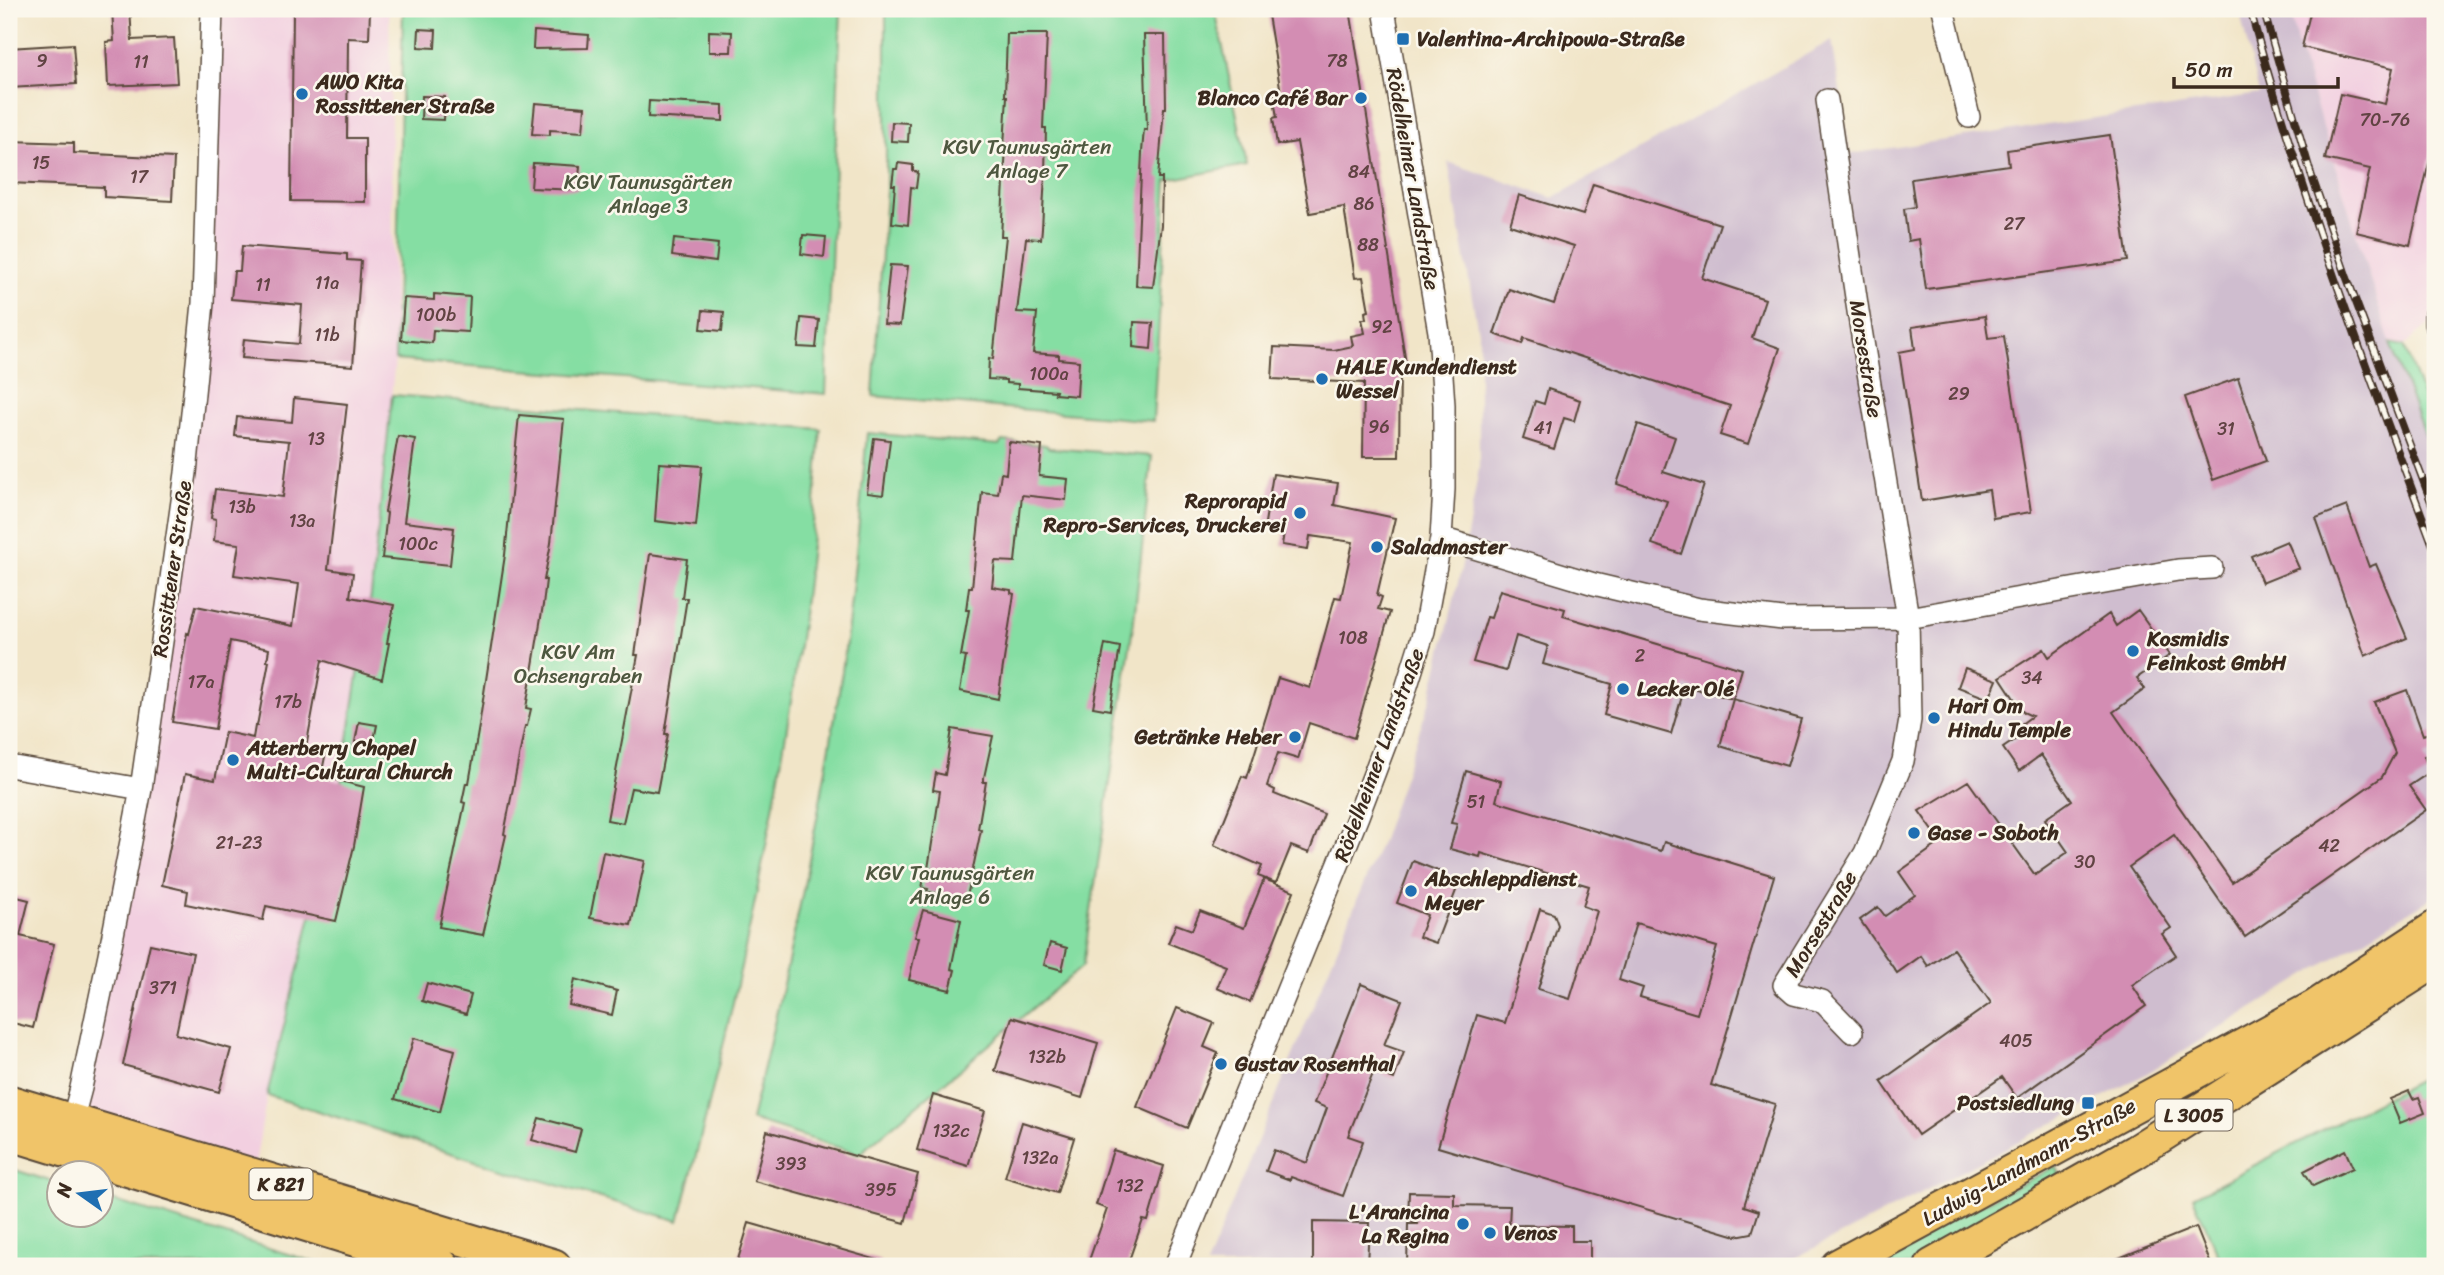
<svg xmlns="http://www.w3.org/2000/svg" width="2444" height="1275" font-family="Sriracha,sans-serif">
<rect width="100%" height="100%" fill="#fbf7ec"/>
<filter id="ink" filterUnits="userSpaceOnUse"><feTurbulence type="fractalNoise" baseFrequency=".0143" numOctaves="2"/><feDisplacementMap in="SourceGraphic" scale="14" xChannelSelector="R" yChannelSelector="G"/><feConvolveMatrix kernelMatrix="1 2 1 2 8 2 1 2 1" color-interpolation-filters="sRGB"/></filter>
<filter id="wash" filterUnits="userSpaceOnUse"><feTurbulence type="fractalNoise" baseFrequency=".00686" numOctaves="4" result="noise"/><feDisplacementMap in="SourceGraphic" scale="28" xChannelSelector="R" yChannelSelector="G"/><feGaussianBlur stdDeviation="1.57" result="paint"/><feColorMatrix in="noise" values="0 0 0 0 0 0 0 0 0 0 0 0 0 0 0 0 0 1.4 0 .05"/><feComposite in="paint" operator="in"/></filter>
<g filter="url(#wash)">
<rect width="100%" height="100%" fill="#f1e5c8"/>
<path fill="#f2cfe0" d="M212,9H389L395,359L371,595L336,814L267,1095L253,1176L72,1122L186,474Z
M2290,9H2435V324L2434,320L2404,346L2390,343L2297,43Z"/>
<path fill="#cfbdcf" d="M2239,9H2290L2297,43L2390,343L2435,463V896L2144,1075L1866,1222L1779,1266H1206L1383,837L1431,697L1461,570L1479,469V337L1448,162L1553,198L1832,40L1850,154L2259,94Z"/>
<path fill="#85dea3" stroke="#608460" stroke-width="2" d="M403,9H841L826,394L395,360Z
M886,9H1215L1247,165L1167,180L1153,421L873,396L886,191Z
M2390,343L2404,346L2435,429V463Z
M392,395L821,429C817,480 813,531 807,582C783,795 734,1014 679,1221L479,1162L267,1095L336,814L371,595Z
M867,433L999,445L1002,441L1046,445L1049,448L1152,456L1134,619L1083,966L859,1154L751,1120C786,981 815,840 838,698C852,610 859,522 867,433Z
M2435,1072V1266H2223L2193,1197Z
M2056,1166L2062,1178L1915,1266H1860Z
M9,1168L59,1184L60,1216H102V1197L327,1266H9Z"/>
<g id="blocks">
<path fill="#d38db3" fill-rule="evenodd" d="M112,9H130L132,40L174,38L177,83L108,86L106,42L114,41Z
M293,9H370L369,39L348,38L347,138H365V202L291,201Z
M1286,9H1350L1406,364L1400,365L1399,457H1363L1364,383L1272,379L1274,347L1334,350L1353,346L1351,336L1365,333L1362,319H1366L1365,312L1369,311L1363,277L1355,278L1344,207L1310,213L1297,142L1277,145L1273,118L1277,117L1273,94L1281,93L1268,15L1286,12Z
M2311,9H2435V137L2410,245L2356,232L2370,169L2325,159L2340,94L2385,104L2393,68L2302,47Z
M419,29L436,30L435,48L418,47Z
M534,31L589,35L588,48L533,49Z
M709,31L732,32L731,52H709Z
M1007,34H1047L1043,128H1046L1045,175L1042,228L1041,239L1026,238L1017,312L1037,313L1033,353L1059,355V359L1079,361L1077,396L1055,394L1056,391L1018,388V384L1006,383V380L988,379L989,358L993,359L1006,236H1001L1006,146H1004L1007,96H1005Z
M1144,35H1165L1166,108H1164L1158,178H1162L1161,225L1153,287L1136,286L1142,152L1144,129L1147,130Z
M73,44L76,84L10,88L9,48Z
M422,96L445,97L444,120L421,119Z
M649,101L723,105V121L648,117Z
M535,103L585,107L583,132L550,130V135L532,134Z
M892,122L909,123L908,142L891,141Z
M2110,135L2128,261L1926,289L1919,239L1908,241L1904,209L1915,207L1911,179L2009,165L2007,150Z
M9,141L74,143V153L174,158L172,201L104,197V187L9,183Z
M533,163L580,166L578,190L531,188Z
M898,163L913,165V171L918,172L916,188L911,187L908,225L892,223L895,185H892L894,169H897Z
M1593,184L1720,224L1702,278L1765,299L1752,338L1780,348L1748,444L1720,435L1730,406L1524,338L1522,344L1494,334L1509,289L1554,304L1574,246L1510,225L1519,195L1583,215Z
M803,235L826,237L824,257L801,254Z
M674,239L718,244L716,262L672,256Z
M242,246L347,254V260L361,261L353,366L242,358L244,339L299,344L302,305L231,299L234,271H240Z
M890,265L908,266L900,325L884,324Z
M434,294L470,297L468,332L433,330L432,343L401,340L404,298L434,300Z
M703,310L724,312L722,331L701,329Z
M1985,316L1988,338L2004,336L2031,512L1993,518L1989,490L1922,501L1899,352L1915,349L1912,327Z
M801,318L819,320L816,348L798,347Z
M1134,322L1153,323L1151,349L1133,347Z
M2238,378L2266,461L2213,480L2185,397Z
M1548,389L1580,400L1574,421L1564,418L1554,449L1523,439L1535,401L1544,404Z
M294,398L347,404L328,569L353,573L350,597L394,605L387,643H389L382,679L322,660L306,748L326,752L321,776L364,787L354,846L336,921L266,906L263,920L186,904L188,891L162,885L185,774L215,780L225,732L253,738L255,726H257L269,661H267L269,649L230,641L215,729L172,722L187,633L189,634L196,606L293,626L299,584L234,575L239,544L214,541L216,519L211,518L215,489L283,497L289,441L235,436L237,417L292,422Z
M519,415L564,419L551,543L544,580H546L543,605L526,708L531,709L527,726H525L504,834L506,835L483,935L439,927L465,803L462,802L466,783H469L479,726L505,555Z
M1638,424L1675,437L1663,472L1704,485L1681,554L1652,544L1667,501L1617,484Z
M398,436L415,439L404,522L454,528L450,565L382,558L387,513L385,512Z
M874,438L890,440L883,495L867,493Z
M1009,442L1042,446L1039,476L1068,479L1066,500L1022,495L1015,562L995,561L992,587L1011,590V593L1014,594L998,699L960,691L966,657L961,656L969,610H966L969,587H972L982,492L998,494L1001,473L1006,474Z
M659,463L702,466L696,526L655,521Z
M1273,474L1338,483L1334,505L1395,518L1377,595L1382,597L1378,609L1390,612L1354,738L1309,723L1298,759L1278,753L1267,786L1275,790L1274,794L1324,814L1309,853L1291,846L1276,883L1258,876L1262,866L1214,845L1242,776L1247,778L1278,678L1310,688L1335,597L1341,598L1353,542L1310,536L1308,549L1282,545L1284,532L1264,529Z
M2347,506L2369,567L2376,564L2407,638L2365,656L2316,518Z
M2287,541L2299,568L2262,583L2251,556Z
M650,554L687,559L682,598H687L665,734H668L657,792L631,788L623,823L607,820L638,655H635Z
M1500,590L1565,609L1563,616L1742,669L1733,699L1685,686L1671,734L1604,715L1612,684L1543,664L1548,646L1516,636L1506,671L1473,662L1487,617L1491,618Z
M2138,610L2170,655L2137,678L2145,689L2113,712L2232,882L2382,777L2395,753L2374,702L2407,690L2423,735L2435,731V752L2424,756L2430,772L2409,786L2426,810L2245,937L2174,835L2129,867L2171,928L2162,934L2176,955L2132,985L2146,1006L2017,1098L2002,1077L1918,1135L1881,1081L1991,1003L1953,949L1928,966L1921,956L1897,973L1860,920L1878,907L1885,916L1915,895L1899,872L1941,842L1919,811L1968,781L2035,875L2068,852L2045,819L2072,800L2041,755L2019,771L2003,748L2025,733L2020,725L2032,716L2023,712L2000,677L2044,649L2049,657L2109,614L2116,626Z
M1105,644L1120,647L1110,710L1093,707Z
M1965,668L1997,680L1989,699L1958,687Z
M1733,699L1801,719L1787,766L1720,746Z
M359,722L377,725L373,745L355,742Z
M952,729L993,736L983,782H986L978,829L981,830L967,897L927,892L928,889L922,888L926,868L928,869L940,791L933,790L936,773L945,775Z
M1466,771L1501,781L1496,801L1661,851L1664,842L1774,876L1711,1085L1775,1104L1744,1206L1759,1211L1752,1233L1736,1236L1438,1147L1477,1015L1505,1023L1540,909L1554,914L1558,925L1538,989L1570,999L1597,911L1583,906L1589,886L1481,853L1480,857L1450,849L1457,824L1451,823ZM1636,923L1717,947L1697,1014L1640,997L1643,988L1619,980Z
M603,852L645,861L631,925L590,918Z
M1413,861L1441,872L1437,881L1457,888L1436,943L1419,937L1427,915L1397,903Z
M1264,879L1294,891L1250,1002L1217,988L1226,966L1168,943L1176,924L1192,930L1200,911L1244,928Z
M9,895L29,900L20,936L54,944L33,1028L9,1022Z
M923,910L961,920L951,969L955,970L950,990L909,980L919,937H915Z
M1050,943L1067,948L1062,970L1044,965Z
M150,944L193,953L176,1034L231,1049L219,1092L123,1065Z
M575,979L617,991L612,1015L569,1005Z
M427,983L471,995L466,1014L422,1001Z
M1361,984L1402,1000L1384,1045L1404,1052L1394,1079L1374,1071L1348,1136L1363,1141L1343,1196L1291,1177L1290,1180L1266,1171L1274,1150L1307,1163L1327,1108L1314,1103Z
M1177,1008L1214,1023L1204,1047L1218,1053L1187,1128L1137,1107Z
M1012,1017L1098,1043L1082,1098L995,1071Z
M414,1038L455,1050L440,1112L395,1099Z
M2409,1091L2413,1099L2419,1097L2425,1113L2400,1123L2390,1099Z
M933,1095L985,1111L968,1166L917,1150Z
M539,1118L581,1129L575,1152L532,1140Z
M1022,1122L1074,1138L1057,1193L1005,1177Z
M767,1131L918,1174L905,1223L754,1181Z
M1113,1150L1164,1166L1148,1221L1143,1220L1127,1266H1087L1107,1209L1096,1205Z
M2345,1150L2353,1168L2313,1186L2304,1171Z
M1409,1192L1454,1193V1205L1510,1206L1509,1225L1572,1226V1241H1590V1266H1407L1408,1224H1419L1408,1220Z
M1313,1222L1369,1223L1367,1266H1313Z
M749,1223L881,1261V1266H736Z
M2196,1227L2210,1262L2199,1266H2099Z"/>
</g>
</g>
<g filter="url(#ink)">
<use href="#blocks" fill-opacity="0" stroke="#564638" stroke-width="2"/>
<g fill="none" stroke-linecap="round" stroke-linejoin="round">
<g stroke="#564638" stroke-width="24">
<path id="minor" d="M1943,9L1969,117
M1827,100L1858,311L1908,618L1910,720L1903,761L1865,853L1784,985L1794,994L1822,1001L1852,1032
M2435,314V324
M1441,538L1594,584L1699,609L1783,619L1908,618L2178,570L2212,568
M9,766L141,789
M72,1122L81,1088L112,940L141,789L186,473L203,303L212,9
M1175,1266L1358,816L1404,695L1424,631L1441,538L1444,489V405L1439,332L1384,9"/>
</g>
<g stroke="#564638" stroke-width="37">
<path id="primary" d="M9,1102L554,1266
M9,1133L442,1266
M1838,1266L2315,1007L2435,928
M1932,1266L2135,1152L2435,961"/>
</g>
<use href="#minor" stroke="#fff" stroke-width="21"/>
<use href="#primary" stroke="#f0c469" stroke-width="33"/>
<g stroke="#3b2a1e" stroke-width="8">
<path id="rail" d="M2250,9C2300,194 2368,372 2435,551
M2263,9L2311,174L2347,278L2435,512"/>
</g>
<use href="#rail" stroke="#fbf7ec" stroke-width="5" stroke-dasharray="16" stroke-linecap="butt"/>
</g>
</g>
<g fill="#1f6fb2" stroke="#fbf7ec" stroke-width="2.5">
<rect x="1396" y="32" width="14" height="14" rx="3.5"/>
<circle cx="302" cy="94" r="7"/>
<circle cx="1361" cy="98" r="7"/>
<circle cx="1322" cy="379" r="7"/>
<circle cx="1300" cy="513" r="7"/>
<circle cx="1377" cy="547" r="7"/>
<circle cx="2133" cy="651" r="7"/>
<circle cx="1623" cy="689" r="7"/>
<circle cx="1934" cy="718" r="7"/>
<circle cx="1295" cy="737" r="7"/>
<circle cx="233" cy="760" r="7"/>
<circle cx="1914" cy="833" r="7"/>
<circle cx="1411" cy="891" r="7"/>
<circle cx="1221" cy="1064" r="7"/>
<rect x="2081" y="1096" width="14" height="14" rx="3.5"/>
<circle cx="1463" cy="1224" r="7"/>
<circle cx="1490" cy="1233" r="7"/>
</g>
<g text-anchor="middle" stroke-width="5" stroke-linejoin="round" paint-order="stroke">
<g font-size="18" fill="#614343">
<text x="42" y="67">9</text>
<text x="1337" y="67">78</text>
<text x="141" y="68">11</text>
<text x="2385" y="126">70-76</text>
<text x="41" y="169">15</text>
<text x="1359" y="178">84</text>
<text x="139" y="183">17</text>
<text x="1364" y="210">86</text>
<text x="2014" y="230">27</text>
<text x="1368" y="251">88</text>
<text x="327" y="289">11a</text>
<text x="263" y="291">11</text>
<text x="436" y="321">100b</text>
<text x="1382" y="333">92</text>
<text x="327" y="341">11b</text>
<text x="1049" y="380">100a</text>
<text x="1959" y="400">29</text>
<text x="1379" y="433">96</text>
<text x="1543" y="434">41</text>
<text x="2226" y="435">31</text>
<text x="316" y="445">13</text>
<text x="242" y="513">13b</text>
<text x="302" y="527">13a</text>
<text x="418" y="550">100c</text>
<text x="1353" y="644">108</text>
<text x="1640" y="662">2</text>
<text x="2032" y="684">34</text>
<text x="201" y="688">17a</text>
<text x="288" y="708">17b</text>
<text x="1476" y="808">51</text>
<text x="239" y="849">21-23</text>
<text x="2329" y="852">42</text>
<text x="2085" y="868">30</text>
<text x="163" y="994">371</text>
<text x="2016" y="1047">405</text>
<text x="1047" y="1063">132b</text>
<text x="951" y="1137">132c</text>
<text x="1040" y="1164">132a</text>
<text x="791" y="1170">393</text>
<text x="1130" y="1192">132</text>
<text x="881" y="1196">395</text>
</g>
<g fill="#fbf7ec" stroke="#75685c" stroke-width="2">
<rect x="2155.5" y="1099.5" width="77" height="31" rx="5"/>
<rect x="249.5" y="1168.5" width="63" height="31" rx="5"/>
</g>
<g font-size="19" font-weight="bold" fill="#3b2a1e">
<text x="2194" y="1122">L 3005</text>
<text x="281" y="1191">K 821</text>
</g>
<g font-size="21" font-weight="bold" fill="#3b2a1e" stroke="#fbf7ec" text-anchor="start">
<text x="1417" y="46">Valentina-Archipowa-Straße</text>
<text x="316" y="89">AWO Kita<tspan x="316" dy="24">Rossittener Straße</tspan></text>
<text x="1347" y="105" text-anchor="end">Blanco Café Bar</text>
<text x="1336" y="374">HALE Kundendienst<tspan x="1336" dy="24">Wessel</tspan></text>
<text x="1286" y="508" text-anchor="end">Reprorapid<tspan x="1286" dy="24">Repro-Services, Druckerei</tspan></text>
<text x="1391" y="554">Saladmaster</text>
<text x="2147" y="646">Kosmidis<tspan x="2147" dy="24">Feinkost GmbH</tspan></text>
<text x="1637" y="696">Lecker Olé</text>
<text x="1948" y="713">Hari Om<tspan x="1948" dy="24">Hindu Temple</tspan></text>
<text x="1281" y="744" text-anchor="end">Getränke Heber</text>
<text x="247" y="755">Atterberry Chapel<tspan x="247" dy="24">Multi-Cultural Church</tspan></text>
<text x="1928" y="840">Gase - Soboth</text>
<text x="1425" y="886">Abschleppdienst<tspan x="1425" dy="24">Meyer</tspan></text>
<text x="1235" y="1071">Gustav Rosenthal</text>
<text x="2074" y="1110" text-anchor="end">Postsiedlung</text>
<text x="1449" y="1219" text-anchor="end">L'Arancina<tspan x="1449" dy="24">La Regina</tspan></text>
<text x="1504" y="1240">Venos</text>
</g>
<g font-size="21" fill="#4e573f" stroke="#fbf7ec">
<text x="1027" y="154">KGV Taunusgärten<tspan x="1027" dy="24">Anlage 7</tspan></text>
<text x="648" y="189">KGV Taunusgärten<tspan x="648" dy="24">Anlage 3</tspan></text>
<text x="578" y="659">KGV Am<tspan x="578" dy="24">Ochsengraben</tspan></text>
<text x="950" y="880">KGV Taunusgärten<tspan x="950" dy="24">Anlage 6</tspan></text>
</g>
<g font-size="21" fill="#3b2a1e" stroke="#fbf7ec">
<text transform="translate(1413 179) rotate(80)" y="7">Rödelheimer Landstraße</text>
<text transform="translate(1866 359) rotate(81)" y="7">Morsestraße</text>
<text transform="translate(172 569) rotate(-82)" y="7">Rossittener Straße</text>
<text transform="translate(1379 755) rotate(-70)" y="7">Rödelheimer Landstraße</text>
<text transform="translate(1821 924) rotate(-59)" y="7">Morsestraße</text>
<text transform="translate(2029 1162) rotate(-29)" y="7">Ludwig-Landmann-Straße</text>
</g>
</g>
<rect width="2444" height="1275" fill="none" stroke="#fbf7ec" stroke-width="35"/>
<g transform="translate(80 1194) rotate(284)"><circle r="33" fill="#fbf7ec" stroke="#aea59a" stroke-width="2"/>
<path d="M0-5L12 26L0 18L-12 26Z" fill="#1f6fb2"/>
<text y="-10" font-size="19" font-weight="bold" text-anchor="middle" fill="#3b2a1e">N</text>
</g>
<path d="M2174 77v10h164v-10" fill="none" stroke="#3b2a1e" stroke-width="3.5"/>
<text x="2185" y="77" font-size="21" fill="#3b2a1e" stroke="#fbf7ec" stroke-width="5" paint-order="stroke">50 m</text>
</svg>
